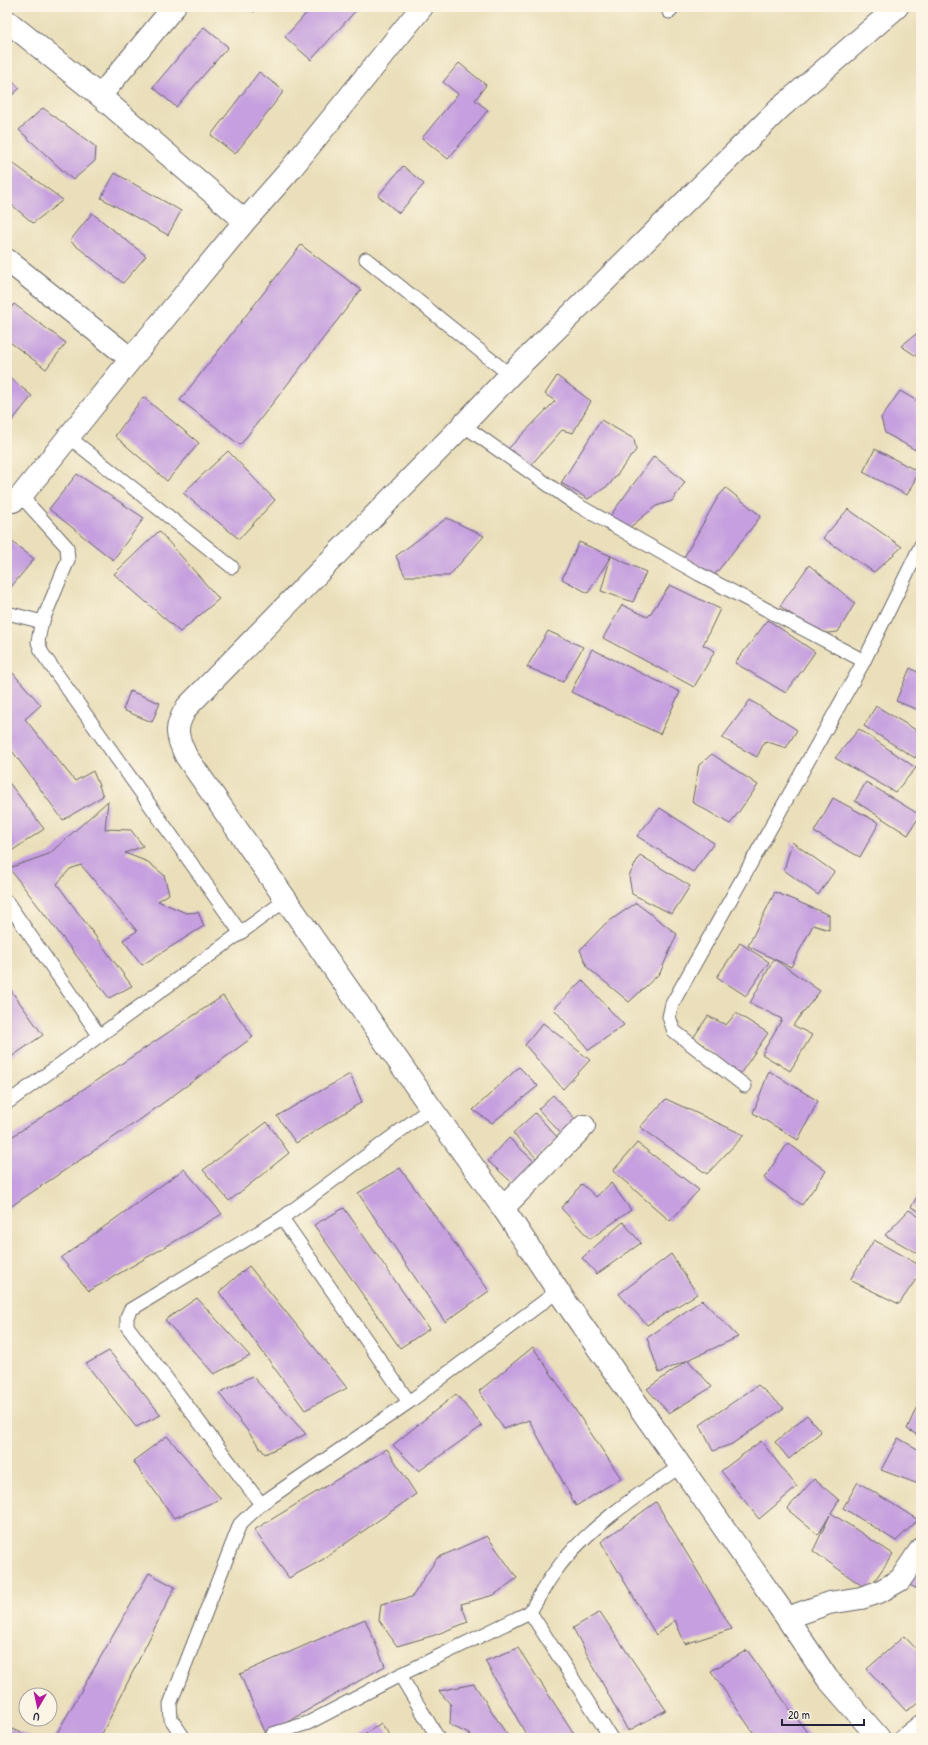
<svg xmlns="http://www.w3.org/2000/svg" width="928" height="1745" font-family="'Patrick Hand',sans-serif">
<rect width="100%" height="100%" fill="#fcf5e5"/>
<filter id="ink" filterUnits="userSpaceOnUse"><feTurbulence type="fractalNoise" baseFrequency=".025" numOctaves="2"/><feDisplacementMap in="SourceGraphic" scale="8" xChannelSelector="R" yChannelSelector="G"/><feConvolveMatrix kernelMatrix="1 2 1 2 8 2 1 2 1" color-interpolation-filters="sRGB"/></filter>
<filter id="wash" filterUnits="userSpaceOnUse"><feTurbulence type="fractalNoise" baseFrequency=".012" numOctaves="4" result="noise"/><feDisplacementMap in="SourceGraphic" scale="16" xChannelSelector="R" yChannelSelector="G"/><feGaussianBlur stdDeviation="0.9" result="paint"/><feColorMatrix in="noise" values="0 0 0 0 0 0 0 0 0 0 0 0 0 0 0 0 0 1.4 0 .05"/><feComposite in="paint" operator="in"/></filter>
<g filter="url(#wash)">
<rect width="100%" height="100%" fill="#eadfba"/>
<g id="blocks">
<path fill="#c59fdf" d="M248,7H259L254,12Z
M312,7H359L311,60L285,37Z
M204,27L228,47L176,107L153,87Z
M459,63L486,85L475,100L488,110L448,159L422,138L458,94L443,82Z
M259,72L284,91L235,154L211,135Z
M7,77L20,88L7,100Z
M43,108L96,147L95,161L73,180L19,130Z
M7,159L63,200L33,223L7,201Z
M403,166L424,184L399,213L378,196Z
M115,173L181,211L168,235L101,198Z
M92,213L146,256L123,283L70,241Z
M301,245L361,290L240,445L180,400Z
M14,304L66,343L46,369L7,340V313Z
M921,330V359L901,346Z
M7,375L32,396L7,427Z
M557,376L591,401L573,433L562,430L530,466L507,450L555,401L545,394Z
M900,391L921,403V453L885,433L881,418Z
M143,397L199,443L167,481L115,436Z
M601,420L634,439L636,450L609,485L588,499L561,483Z
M875,449L919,472L907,495L863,472Z
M228,451L275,500L239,539L183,493Z
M654,456L685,482L672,501L656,506L628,529L610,516Z
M77,474L144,518L113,560L49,509Z
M726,488L761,516L713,577L683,559L718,497Z
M848,509L902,547L874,572L823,538Z
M447,518L484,536L449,576H405L396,556Z
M159,531L219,599L180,632L114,574Z
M7,538L34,559L7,592Z
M579,542L611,556L646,572L633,602L601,591L611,556L588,593L562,579Z
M809,565L855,603L838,632L818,634L780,606Z
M670,585L720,609L703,645L715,651L694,687L603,638L622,605L648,617Z
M768,620L815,652L786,693L735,663Z
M548,631L583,647L563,682L527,667Z
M592,649L680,692L660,734L571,692Z
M910,668L921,674V711L896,701Z
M11,671L41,705L25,719L75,781L93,771L103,796L63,820L7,744V673Z
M130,691L160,703L152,722L123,710Z
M750,700L797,730L786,748L765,741L757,757L722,738Z
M876,706L921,733V747L915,758L864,726Z
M859,729L916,768L895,792L835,758Z
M712,754L758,785L730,824L692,802L699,765Z
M7,780L44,829L7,854Z
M866,782L920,815L908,835L855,801Z
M833,798L879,823L860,857L814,832Z
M108,801L105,829L131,830L143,846L125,853L148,862L164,875L169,894L158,901L186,913L198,912L204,926L142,965L123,940L137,931L81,865L70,869L57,884L132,986L109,998L9,868L49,854Z
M660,808L714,843L693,872L637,836Z
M792,842L834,872L818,895L784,870Z
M640,855L690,886L672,914L632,894L629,876Z
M775,892L829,915V930L813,925L791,967L774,959L820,991L793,1025L812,1035L790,1071L762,1054L782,1019L750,1003L774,959L748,946Z
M636,903L677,934L660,973L629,1002L588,968L580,950L605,924Z
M740,943L769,962L746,996L717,977Z
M582,980L624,1025L589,1050L554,1009Z
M7,985L43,1035L11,1057L7,1052Z
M223,996L253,1037L141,1119L7,1209V1140Z
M736,1013L768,1033L740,1074L693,1038L708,1016L726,1025Z
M543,1023L590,1060L563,1089L525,1045Z
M519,1067L538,1086L492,1123L473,1110Z
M769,1071L818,1101L798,1140L753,1113Z
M350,1074L362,1102L296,1143L277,1116Z
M553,1095L582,1126L567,1140L538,1109Z
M666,1099L744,1135L707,1174L640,1127Z
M535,1113L558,1138L536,1158L513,1133Z
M267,1122L289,1153L229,1201L203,1170Z
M509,1138L538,1165L517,1187L488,1161Z
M637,1143L699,1190L670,1221L613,1171Z
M788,1143L826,1171L802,1205L764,1178Z
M400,1168L489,1291L445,1322L358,1193Z
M184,1169L222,1214L89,1291L61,1258Z
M611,1183L631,1210L590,1239L561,1208L582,1184L596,1197Z
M921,1190V1212L911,1207Z
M344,1208L429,1329L400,1348L314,1225Z
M909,1210L921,1218V1255L885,1235Z
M623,1222L641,1243L597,1274L582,1258Z
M874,1240L921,1266V1272L899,1304L850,1280Z
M671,1254L697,1294L647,1325L619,1294Z
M249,1266L347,1388L305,1410L219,1292Z
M197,1298L250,1356L214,1374L165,1320Z
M702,1300L738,1337L688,1360L712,1387L669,1413L647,1389L688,1360L659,1373L647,1338Z
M533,1347L621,1478L576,1506L529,1420L504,1429L479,1391Z
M109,1351L161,1415L136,1427L86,1364Z
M252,1376L306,1434L265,1454L219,1393Z
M758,1385L784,1408L732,1444L713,1451L700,1425Z
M456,1394L482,1426L419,1471L393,1445Z
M921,1397V1437L907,1429Z
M807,1415L821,1432L789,1459L775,1442Z
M167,1436L221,1499L174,1518L133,1461Z
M898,1438L921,1451V1485L881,1470Z
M761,1441L797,1487L759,1519L721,1471Z
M387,1449L416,1494L322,1560L289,1578L254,1530Z
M814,1479L839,1500L831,1513L893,1554L868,1590L813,1551L830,1515L818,1535L787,1509Z
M858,1482L918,1520L896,1541L843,1508Z
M656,1502L732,1629L685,1644L675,1620L656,1635L601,1542Z
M487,1536L517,1578L494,1595L461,1604L468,1622L435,1635L397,1646L379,1620L381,1604L412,1597L437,1558Z
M921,1567V1591L908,1584Z
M149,1573L175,1587L100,1738H54Z
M600,1612L666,1710L628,1731L573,1628Z
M365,1619L385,1666L266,1734L240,1674Z
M904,1636L921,1654V1702L906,1711L867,1669Z
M518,1648L577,1738H528L485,1661Z
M747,1650L811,1738H757L711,1671Z
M474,1684L509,1738H472L471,1735L450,1725L451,1705L439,1691Z
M381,1723L392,1738H360Z
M7,1727L33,1738H7Z"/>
</g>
</g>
<g filter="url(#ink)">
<use href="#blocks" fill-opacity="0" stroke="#686467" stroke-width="1"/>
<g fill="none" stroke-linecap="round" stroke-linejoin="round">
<g stroke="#686467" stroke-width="15">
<path id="lane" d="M669,12L673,7
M366,259L510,375
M463,425L574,503L699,574L864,661L921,545
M70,438L232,567
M21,496L67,547L68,560L41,625L38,642L42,653L240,932
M7,613L43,622
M7,902L99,1035
M745,1086L674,1031L669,1017L672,1004L864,661
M7,1103L287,899
M409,1402L282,1218L431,1108
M261,1504L127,1326V1317L130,1310L282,1218
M530,1612C538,1599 545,1585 554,1573C584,1530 637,1495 681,1466
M400,1675L438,1738
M184,1738L171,1719L170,1704L240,1524L261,1504L409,1402L558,1291
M272,1738L273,1734L308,1723L400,1675L530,1612L611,1738"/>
</g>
<g stroke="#686467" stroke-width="24">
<path id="street" d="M7,21L100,96L245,221
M100,96L174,7
M7,260L131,359
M7,500L13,501L21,496L131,359L245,221L290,170L422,7
M503,1208L584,1126
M787,1618L829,1603L861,1598L879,1592L900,1580L921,1549
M879,1738L827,1678L787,1618L558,1291L503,1208L431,1108L186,756C176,734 174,728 187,707L463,425L510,375L779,109L897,7
M906,1738L921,1726"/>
</g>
<use href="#lane" stroke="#fff" stroke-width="13"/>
<use href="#street" stroke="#fff" stroke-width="22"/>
</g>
</g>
<rect width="928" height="1745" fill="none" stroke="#fcf5e5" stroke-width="24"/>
<g transform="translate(38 1707) rotate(189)"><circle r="19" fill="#fcf5e5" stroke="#a5a1a1"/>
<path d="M0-3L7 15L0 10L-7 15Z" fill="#b5179e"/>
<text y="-6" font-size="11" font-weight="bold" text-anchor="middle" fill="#22223b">U</text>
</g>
<path d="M782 1719v6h82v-6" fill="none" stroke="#22223b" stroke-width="2"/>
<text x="788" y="1719" font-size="12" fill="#22223b" stroke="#fcf5e5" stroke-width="3" paint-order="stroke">20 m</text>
</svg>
